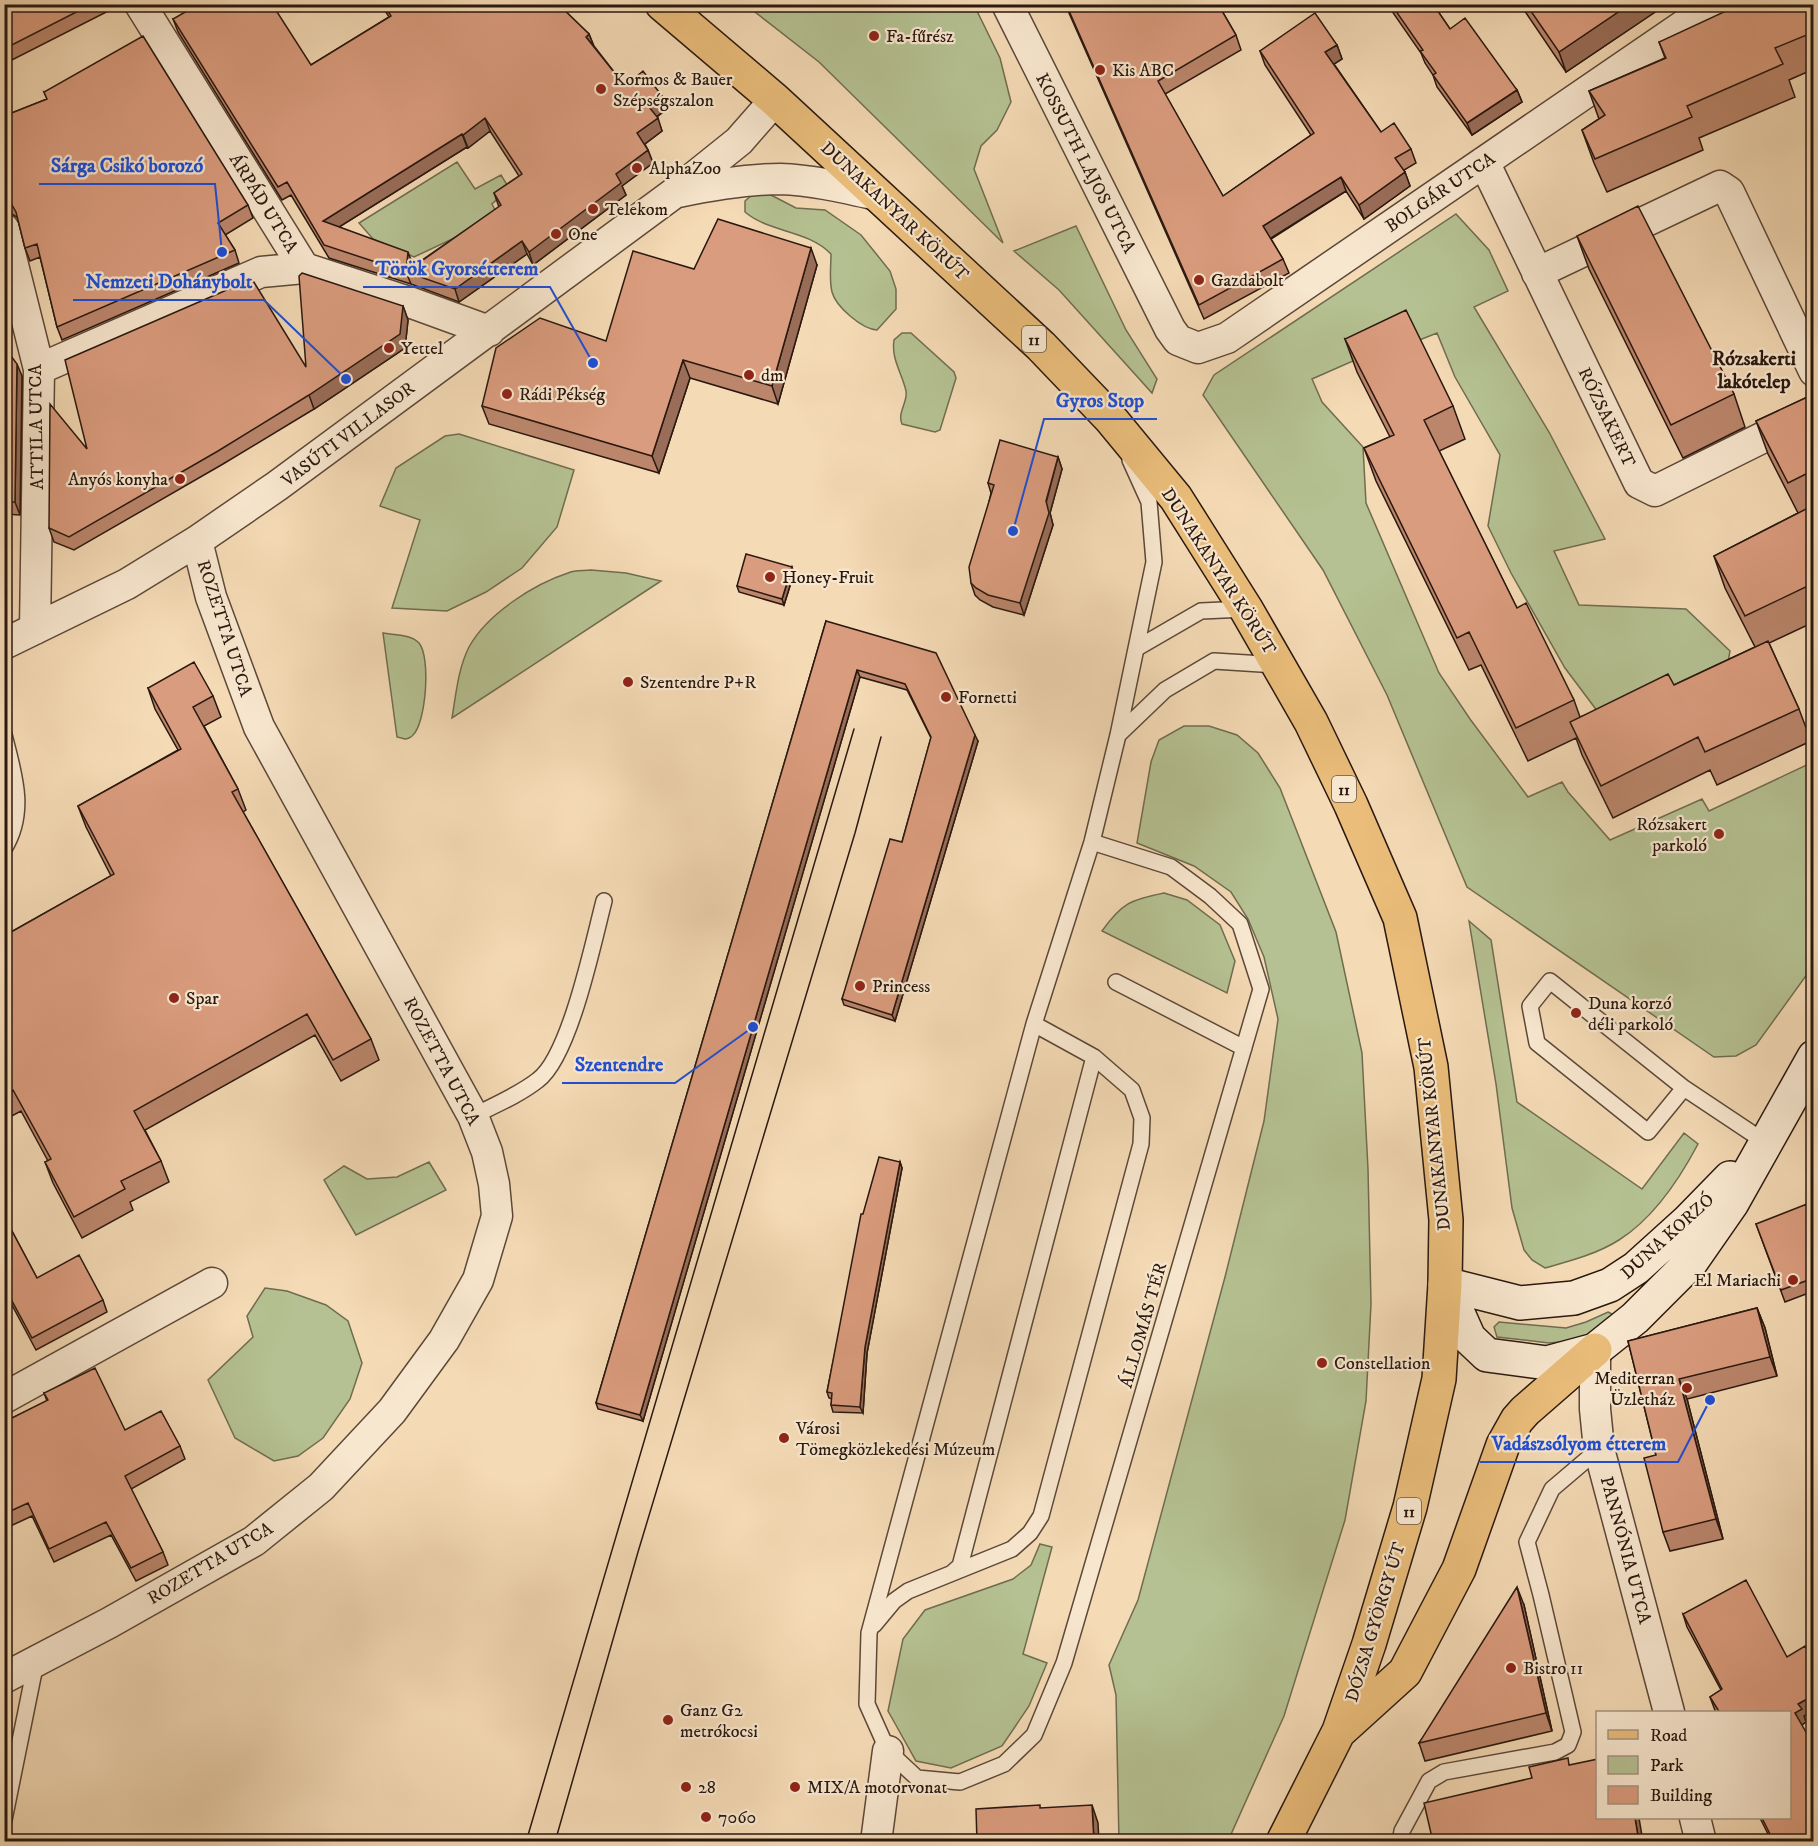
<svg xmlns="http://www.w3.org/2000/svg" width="1818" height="1846" font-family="'IM FELL DW Pica',serif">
<rect width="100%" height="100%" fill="#f4dab5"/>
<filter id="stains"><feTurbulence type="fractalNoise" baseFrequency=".00333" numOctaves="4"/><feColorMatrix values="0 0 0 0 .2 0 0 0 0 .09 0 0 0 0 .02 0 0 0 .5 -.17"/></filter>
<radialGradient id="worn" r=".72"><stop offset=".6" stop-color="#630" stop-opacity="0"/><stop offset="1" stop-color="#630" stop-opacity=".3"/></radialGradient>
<path fill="#b5c192" stroke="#706c50" stroke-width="1.5" d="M746,5H974L1000,58L1011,102L997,130L981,146L974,169L1003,243L819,62Z
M457,162L475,189L501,175L509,188L492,204L510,240L469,231L414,257L373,239L359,223Z
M767,193L796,208L825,210L861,235L890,271L896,289V309L877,330C862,329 836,307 832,292C829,280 831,266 831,254C808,230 770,233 745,212V201L753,194Z
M1456,214L1489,250L1508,291L1474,307L1549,432L1605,539L1554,551L1579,605L1686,609L1730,651L1725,679L1607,724L1565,668L1511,573L1488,526L1500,455L1455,377L1437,333L1362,363L1355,360L1312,379L1322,402L1363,447L1366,503L1439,673L1470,719L1528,797L1562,782L1568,792L1610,840L1702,799L1709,811L1813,762V966L1756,1045L1736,1056L1714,1057L1467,887L1387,695L1323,570L1203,395L1214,375Z
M1076,226L1126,330L1157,379L1152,393L1059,290L1014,251Z
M902,333H911L954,372L956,378L940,430L935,432L902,424C897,413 908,402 906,391C902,373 891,359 894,340Z
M459,434L574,470L557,527L522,568L486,592L447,611L392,608L420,520L380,506L396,468L445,436Z
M591,570L626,573L661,581L452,718C456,694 458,669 469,647C487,614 534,584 568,573C575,570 583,571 591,570Z
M383,633C394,635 411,634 419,643C431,657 426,723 413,735C412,737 407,739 405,739L397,737Z
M1184,726H1209L1237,735L1258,753L1280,788L1336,932L1362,1053L1368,1169L1371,1304L1366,1401L1345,1520L1284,1716L1228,1841H1119L1116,1695L1109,1665L1138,1600L1225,1277L1264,1121L1278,1019L1264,957L1248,919L1231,892L1194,866L1137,843L1151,762L1159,740Z
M1164,893L1187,900L1220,925L1235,961L1227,993L1102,931C1122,903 1130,900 1164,893Z
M1469,921L1491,940L1517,1102L1642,1189L1684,1133L1698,1144C1679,1180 1654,1218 1619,1240C1597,1254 1570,1261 1545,1268L1532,1260L1524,1250L1512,1208L1496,1084Z
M429,1162L446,1190L356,1235L324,1180L344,1166L367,1179L397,1177Z
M265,1288L287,1291L326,1305L348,1321L362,1363L350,1399L323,1438L298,1456L274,1461L235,1438L208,1380L253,1337L247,1316Z
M1608,1312L1614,1315L1611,1323L1579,1340L1549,1343L1497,1337L1494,1327L1499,1322L1566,1328L1586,1322Z
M1040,1544L1052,1547L1023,1654L1047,1663L1029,1706L1002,1746L951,1768L916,1761L888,1711L903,1639L925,1610L1013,1579L1031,1565Z"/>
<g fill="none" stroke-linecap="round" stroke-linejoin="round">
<g stroke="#5c4838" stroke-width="18">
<path id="lane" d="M1137,648L1201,611L1246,609
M4,735C14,774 27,812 4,849
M1118,735L1165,690L1214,661L1278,665
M1092,842L1171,867L1210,896L1240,924L1261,989L1064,1663L1034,1735L1004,1764L960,1782L917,1778L888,1751L867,1704L869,1633L1034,1024L1092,842L1118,735L1154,562L1149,502L1130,460
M1116,982L1244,1048
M1684,1088L1648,1132L1537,1043L1530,1006L1550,981L1684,1088L1765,1142
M473,1116C495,1105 519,1095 538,1080C570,1056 593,943 604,901
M952,1573L960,1566L1094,1057
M874,1625L894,1601L908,1591L1012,1549L1030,1533L1041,1516L1141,1144L1142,1118L1132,1090L1094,1057L1034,1024
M4,1820L36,1662
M1400,1842L1402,1831L1429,1781L1444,1772L1555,1752L1568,1745L1573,1732L1541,1595L1527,1542L1552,1489L1599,1449"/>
</g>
<g stroke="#5c4838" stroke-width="33">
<path id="street" d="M140,4L304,268L412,303L489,331
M1007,4L1170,329L1178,340L1198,348L1227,338L1715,4
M1484,162L1639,483L1655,491L1814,412
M678,192C712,185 746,179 780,179C813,180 846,188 877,195
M4,229L39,369L35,629
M1537,273L1720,186L1729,192L1814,371
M39,369L261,272L304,268
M4,644L127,584L197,541L277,486L673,194L739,141L775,100
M1595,1350V1409L1599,1449L1669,1712
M4,1398L212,1283
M4,1678L109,1623L254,1541L321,1487L392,1411L444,1340L478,1280L497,1216L494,1184L487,1152L473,1116L259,727L211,597L197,541
M1695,1818L1701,1842
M876,1842L888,1751"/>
</g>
<g stroke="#2a180f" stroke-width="36">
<path id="secondary" d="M1445,1284L1469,1338L1487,1355L1547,1363L1595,1350L1635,1318L1691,1262L1732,1203L1814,1057
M1445,1284L1520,1303L1574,1298L1610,1285L1636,1268L1688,1221L1730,1178"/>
</g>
<g stroke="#2a180f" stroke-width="36">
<path id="primary" d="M662,4L775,100L1041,346L1110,418L1176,498L1246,609L1311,722L1351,805L1400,918L1431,1067L1446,1220L1445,1284L1439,1379L1410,1507L1369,1644L1339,1731L1283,1842
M1341,1730L1405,1672L1459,1569L1503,1445L1517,1420L1525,1411L1595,1350"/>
</g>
<use href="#lane" stroke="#f8e7cf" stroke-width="15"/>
<use href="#street" stroke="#f8e7cf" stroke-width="30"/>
<use href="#secondary" stroke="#f8e7cf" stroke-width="33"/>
<use href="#primary" stroke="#eabd7a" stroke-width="33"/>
<path stroke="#2a180f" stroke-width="1.5" d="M526,1842L854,729
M555,1842L638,1552L855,833L881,737"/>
</g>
<path fill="#bb866c" stroke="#2a180f" stroke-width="1.5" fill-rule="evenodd" d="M4,4H122L4,64Z
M381,4H558L589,34L594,46L625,86L667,109L657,117L662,131L645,144L648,150L653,163L622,186L626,195L533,265L527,254L459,302L411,284L329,258L291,195L282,200L178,32L173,19L311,65L389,17ZM490,131L519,176L494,193L499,207L412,267L413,265L339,227L467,147L468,148Z
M1065,4H1218L1236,35L1241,50L1165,94L1223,196L1311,135L1265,65L1260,51L1337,45L1342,59L1334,64L1381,132L1411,149L1416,163L1404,170L1410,186L1364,219L1346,191L1271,239L1283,259L1289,273L1204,319Z
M1387,4H1433L1450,29L1517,90L1522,102L1472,135L1437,87L1433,75L1425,63L1421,53Z
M1520,4H1659L1661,8L1566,72Z
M1814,4V69L1789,80L1795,97L1699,138L1703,150L1607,192L1594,163L1582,130L1599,119L1589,91L1665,58L1659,42Z
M44,92L248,205L253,218L225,235L235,250L239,263L62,340L57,327L40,257L30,261L25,248L18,220L17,217L8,212H4V116L47,99Z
M1577,236L1734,394L1745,427L1683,458L1589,269Z
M817,265L778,404L690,378L659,473L489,424L482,406L606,341L694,269Z
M403,306L408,320L405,348L314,409L223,464L74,550L54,542L49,528L87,449L306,367Z
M1345,339L1453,406L1465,439L1439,451L1517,608L1574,700L1580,717L1674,685L1755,647L1725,588L1714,556L1798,513L1768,454L1756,421L1814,394V622L1769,643L1799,709L1811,741L1717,785L1710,770L1613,818L1582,755L1576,738L1528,761L1481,665L1469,670L1376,481L1364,448L1390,437L1357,372Z
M4,358L22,376L20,515L4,514Z
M1058,457L1062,469L1050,513L1053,525L1024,615L993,607L980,600L975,595L971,583L991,493L988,483Z
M794,573L784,605L739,592L737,586Z
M826,621L978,741L895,1021L844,1005L842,999L902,842L931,738L907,690L860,677L643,1421L598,1409L596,1403Z
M148,688L213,696L221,717L204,726L238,789L246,810L243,812L371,1039L379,1060L341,1081L315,1035L145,1130L161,1161L169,1182L130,1202L133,1210L82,1238L53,1183L45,1162L48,1161L21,1111L4,1120V936L111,876L86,827L78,806L178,750L155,709Z
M900,1162L902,1168L867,1353L863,1413L833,1412L831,1405L832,1399L829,1398L827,1392L863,1214Z
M4,1216L37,1278L103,1300L107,1312L36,1350L4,1290Z
M1814,1222V1291L1785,1302L1756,1224Z
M1757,1308L1765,1328L1777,1376L1687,1399L1723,1539L1670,1551L1663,1532L1656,1455L1628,1341Z
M44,1393L125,1430L180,1446L185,1459L131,1489L163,1552L168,1565L136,1581L111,1535L54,1562L32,1516L4,1529V1422L47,1401Z
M1524,1605L1552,1731L1425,1761L1419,1743Z
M1683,1614L1804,1716L1806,1722L1802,1725L1814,1842H1772L1760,1818H1790V1713H1716L1710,1697L1721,1690L1687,1627Z"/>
<path fill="#996d58" stroke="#2a180f" stroke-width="1.5" d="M1630,4H1659L1661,8L1566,72L1559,52Z
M589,34L594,47L586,37Z
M1337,45L1342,59L1331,66L1325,52Z
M1517,90L1522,102L1472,135L1467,123Z
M662,96L667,109L653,119L649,107Z
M485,118L490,131L468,148L463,135Z
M658,118L662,131L642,146L637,133Z
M462,134L467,147L328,234L323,221Z
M648,150L653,163L622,186L626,195L533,265L529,252L616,174Z
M1405,172L1410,186L1364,219L1359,205Z
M1341,177L1346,191L1268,240L1263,226Z
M522,241L527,254L459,302L455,289Z
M811,248L817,265L778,404L772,386Z
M408,252L413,265L412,274L406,272L411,284L406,272Z
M403,306L408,320L405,348L314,409L309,395Z
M683,360L690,378L659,473L652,456Z
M17,364L22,376L20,515L15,502Z
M1058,457L1062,469L1050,513L1053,525L1024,615L1020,603Z
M792,567L794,573L784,605L782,599Z
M857,670L860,677L643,1421L640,1415Z
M975,735L978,741L895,1021L892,1015Z
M900,1162L902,1168L867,1353L863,1413L860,1407L865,1347Z
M1757,1308L1765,1328L1777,1376L1770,1357Z
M1679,1379L1687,1399L1723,1539L1716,1519Z
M1517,1587L1524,1605L1552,1731L1546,1713Z
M1814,1695V1711L1804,1716L1806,1722L1800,1726L1795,1713L1798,1704Z
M1092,1805L1098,1823L1099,1842H1094Z
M1635,1818H1639L1643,1842H1639Z"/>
<path fill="#da9c7e" stroke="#2a180f" stroke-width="1.5" d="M4,4H92L4,49Z
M199,4H272L311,65L391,16L384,4H558L589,34L586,37L625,86L643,71L662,96L649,107L658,118L637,133L648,150L616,174L621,183L529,252L522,241L455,289L406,272L501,205L494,193L522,174L485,118L463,135L462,134L323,221L408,252L406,272L324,245L287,182L278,187L173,19Z
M1066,4H1218L1236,35L1158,81L1223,196L1314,133L1260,51L1315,13L1337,45L1325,52L1381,132L1394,123L1411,149L1395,158L1405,172L1359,205L1341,177L1263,226L1283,259L1199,305Z
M1391,4H1433L1450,29L1465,18L1517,90L1467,123L1433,75L1436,73L1420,51L1423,50Z
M1526,4H1630L1559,52Z
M1741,4H1814V32L1775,48L1783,64L1687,106L1692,117L1595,159L1582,130L1605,115L1589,91L1666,58L1659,42Z
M143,36L248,205L218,223L235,250L57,327L37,244L25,248L16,212L12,205L4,200V116L47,99L44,92Z
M1638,206L1734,394L1671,425L1577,236Z
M718,219L811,248L772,386L683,360L652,456L482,406L496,348L540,318L606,341L633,251L694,269Z
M302,273L403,306L400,334L309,395L218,451L69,537L49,528L50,404L87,449L65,360L252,279L306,367L299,276Z
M1406,310L1453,406L1424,420L1517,608L1526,603L1574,700L1516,728L1469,632L1457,638L1364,448L1394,435L1345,339Z
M11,356L17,364L15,502H4V358Z
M1814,394V470L1788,483L1756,421Z
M1000,440L1058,457L1046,501L1049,513L1020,603L988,595L976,588L971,583L969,567L994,485L988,483Z
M1812,506L1814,510V583L1745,616L1714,556Z
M746,554L792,567L782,599L737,586Z
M826,621L936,653L975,735L892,1015L842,999L890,839L902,842L931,737L905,684L857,670L640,1415L596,1403Z
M1768,641L1799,709L1705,752L1698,737L1601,786L1570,722L1668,674L1674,685Z
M194,662L213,696L193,707L238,789L232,792L371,1039L333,1060L307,1014L134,1111L161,1161L121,1181L125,1189L74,1217L45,1162L51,1159L13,1090L4,1095V936L114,874L78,806L181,749L148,688Z
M879,1157L900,1162L865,1347L860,1407L831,1405L832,1393L827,1392L861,1214H863Z
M1807,1204L1814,1222V1278L1781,1290L1756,1224Z
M4,1216L37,1278L79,1255L103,1300L32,1338L4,1286Z
M1757,1308L1770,1357L1679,1379L1716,1519L1663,1532L1644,1458L1656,1455L1628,1341Z
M95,1368L125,1430L161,1411L180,1446L125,1476L163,1552L131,1568L106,1522L49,1549L28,1503L4,1514V1422L48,1400L44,1393Z
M1746,1580L1787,1657L1805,1646L1807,1650L1814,1646V1695L1798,1704L1802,1709L1795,1713L1814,1746V1842H1774L1762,1818H1790V1713H1720L1710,1697L1722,1689L1683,1614Z
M1517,1587L1546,1713L1419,1743Z
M1568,1758L1569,1765L1598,1759V1818H1635L1639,1842H1433L1424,1803L1532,1778L1529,1767Z
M1040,1805V1808L1092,1805L1094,1842H977L976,1809Z"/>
<g fill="#8f2418" stroke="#f8e7cf" stroke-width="2">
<circle cx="874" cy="36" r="6"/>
<circle cx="1100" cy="70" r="6"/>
<circle cx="601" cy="89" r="6"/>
<circle cx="637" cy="168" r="6"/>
<circle cx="593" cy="209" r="6"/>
<circle cx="556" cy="234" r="6"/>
<circle cx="1199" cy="280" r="6"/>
<circle cx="389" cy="348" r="6"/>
<circle cx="749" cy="375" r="6"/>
<circle cx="507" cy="394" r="6"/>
<circle cx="180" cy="479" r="6"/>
<circle cx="770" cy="577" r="6"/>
<circle cx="628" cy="682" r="6"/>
<circle cx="946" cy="697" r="6"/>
<circle cx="1719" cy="834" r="6"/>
<circle cx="860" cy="986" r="6"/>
<circle cx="174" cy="998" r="6"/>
<circle cx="1576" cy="1013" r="6"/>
<circle cx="1793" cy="1280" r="6"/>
<circle cx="1322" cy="1363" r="6"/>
<circle cx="1687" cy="1388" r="6"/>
<circle cx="784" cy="1438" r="6"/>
<circle cx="1511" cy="1668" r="6"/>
<circle cx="668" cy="1720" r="6"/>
<circle cx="686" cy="1787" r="6"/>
<circle cx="795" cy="1787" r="6"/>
<circle cx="706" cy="1817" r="6"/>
</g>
<g text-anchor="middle" stroke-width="4.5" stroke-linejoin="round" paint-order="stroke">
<g fill="#f8e7cf" stroke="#685649" stroke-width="1.5">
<rect x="1022" y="326" width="24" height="26" rx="4.5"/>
<rect x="1332" y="776" width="24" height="26" rx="4.5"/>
<rect x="1397" y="1498" width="24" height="26" rx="4.5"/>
</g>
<g font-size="16" font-weight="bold" fill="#2a180f">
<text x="1034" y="345">11</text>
<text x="1344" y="795">11</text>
<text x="1409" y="1517">11</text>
</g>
<g font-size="18" fill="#2a180f" stroke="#f8e7cf" text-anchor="start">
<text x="886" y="42">Fa-fűrész</text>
<text x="1112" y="76">Kis ABC</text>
<text x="613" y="85">Kormos &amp; Bauer<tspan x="613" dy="21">Szépségszalon</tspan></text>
<text x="649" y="174">AlphaZoo</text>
<text x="605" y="215">Telekom</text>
<text x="568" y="240">One</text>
<text x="1211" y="286">Gazdabolt</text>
<text x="401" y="354">Yettel</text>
<text x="761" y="381">dm</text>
<text x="519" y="400">Rádi Pékség</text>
<text x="168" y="485" text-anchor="end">Anyós konyha</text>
<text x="782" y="583">Honey-Fruit</text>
<text x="640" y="688">Szentendre P+R</text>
<text x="958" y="703">Fornetti</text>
<text x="1707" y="830" text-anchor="end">Rózsakert<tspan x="1707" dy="21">parkoló</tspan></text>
<text x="872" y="992">Princess</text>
<text x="186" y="1004">Spar</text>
<text x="1588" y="1009">Duna korzó<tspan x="1588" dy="21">déli parkoló</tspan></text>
<text x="1781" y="1286" text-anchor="end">El Mariachi</text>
<text x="1334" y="1369">Constellation</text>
<text x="1675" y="1384" text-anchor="end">Mediterran<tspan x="1675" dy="21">Üzletház</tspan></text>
<text x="796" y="1434">Városi<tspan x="796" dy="21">Tömegközlekedési Múzeum</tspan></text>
<text x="1523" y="1674">Bistro 11</text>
<text x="680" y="1716">Ganz G2<tspan x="680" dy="21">metrókocsi</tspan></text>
<text x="698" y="1793">28</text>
<text x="807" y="1793">MIX/A motorvonat</text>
<text x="718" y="1823">7060</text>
</g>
<g font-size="18" fill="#2a180f" stroke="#f8e7cf">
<text transform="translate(1086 163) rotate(63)" y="6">KOSSUTH LAJOS UTCA</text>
<text transform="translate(1440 192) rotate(-34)" y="6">BOLGÁR UTCA</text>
<text transform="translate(264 203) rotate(58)" y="6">ÁRPÁD UTCA</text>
<text transform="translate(895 211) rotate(43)" y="6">DUNAKANYAR KÖRÚT</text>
<text transform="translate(1607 417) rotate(64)" y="6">RÓZSAKERT</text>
<text transform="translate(36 427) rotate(-91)" y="6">ATTILA UTCA</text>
<text transform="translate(348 434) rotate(-37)" y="6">VASÚTI VILLASOR</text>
<text transform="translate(1219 571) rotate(57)" y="6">DUNAKANYAR KÖRÚT</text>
<text transform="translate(225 628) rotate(72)" y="6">ROZETTA UTCA</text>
<text transform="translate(442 1061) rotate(62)" y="6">ROZETTA UTCA</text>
<text transform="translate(1434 1134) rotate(-96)" y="6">DUNAKANYAR KÖRÚT</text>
<text transform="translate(1667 1236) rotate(-42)" y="6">DUNA KORZÓ</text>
<text transform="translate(1143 1325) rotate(-74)" y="6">ÁLLOMÁS TÉR</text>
<text transform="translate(1626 1550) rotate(75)" y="6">PANNÓNIA UTCA</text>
<text transform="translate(210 1563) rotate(-31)" y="6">ROZETTA UTCA</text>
<text transform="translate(1375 1622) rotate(-73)" y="6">DÓZSA GYÖRGY ÚT</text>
</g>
<g font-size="20" font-weight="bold" fill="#2a180f" stroke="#f8e7cf">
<text x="1754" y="365">Rózsakerti<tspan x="1754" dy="23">lakótelep</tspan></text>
</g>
</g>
<path fill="none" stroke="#1d4ed8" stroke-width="2" d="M222 252L215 184H39M593 363L550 287H363M346 379L264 300H73M1013 531L1044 419H1157M753 1027L675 1083H562M1710 1400L1678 1462H1480"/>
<g fill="#1d4ed8" stroke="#f8e7cf" stroke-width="2">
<circle cx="222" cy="252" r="6"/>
<circle cx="593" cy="363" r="6"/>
<circle cx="346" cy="379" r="6"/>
<circle cx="1013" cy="531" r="6"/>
<circle cx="753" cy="1027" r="6"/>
<circle cx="1710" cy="1400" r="6"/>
</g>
<g font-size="20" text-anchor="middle" font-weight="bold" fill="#1d4ed8" stroke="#f8e7cf" stroke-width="4.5" stroke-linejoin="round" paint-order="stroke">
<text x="127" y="172">Sárga Csikó borozó</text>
<text x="457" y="275">Török Gyorsétterem</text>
<text x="169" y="288">Nemzeti Dohánybolt</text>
<text x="1100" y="407">Gyros Stop</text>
<text x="619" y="1071">Szentendre</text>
<text x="1579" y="1450">Vadászsólyom étterem</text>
</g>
<rect width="1818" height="1846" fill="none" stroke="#f4dab5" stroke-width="24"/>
<rect x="6" y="6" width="1806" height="1834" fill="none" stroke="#2a180f" stroke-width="3"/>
<rect x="12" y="12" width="1794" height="1822" fill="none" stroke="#2a180f" stroke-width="1.5"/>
<rect x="1596" y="1711" width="195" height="108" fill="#f8e7cf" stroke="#a69482" stroke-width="1.5"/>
<rect x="1608" y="1730" width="30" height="9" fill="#eabd7a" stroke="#a69482" stroke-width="1.5"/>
<text x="1650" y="1741" font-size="18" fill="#2a180f">Road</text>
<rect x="1608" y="1756" width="30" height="18" fill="#b5c192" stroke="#a69482" stroke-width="1.5"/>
<text x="1650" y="1771" font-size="18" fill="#2a180f">Park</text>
<rect x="1608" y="1786" width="30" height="18" fill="#da9c7e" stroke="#a69482" stroke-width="1.5"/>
<text x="1650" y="1801" font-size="18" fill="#2a180f">Building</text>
<rect width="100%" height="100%" filter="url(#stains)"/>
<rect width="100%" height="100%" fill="url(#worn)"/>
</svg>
